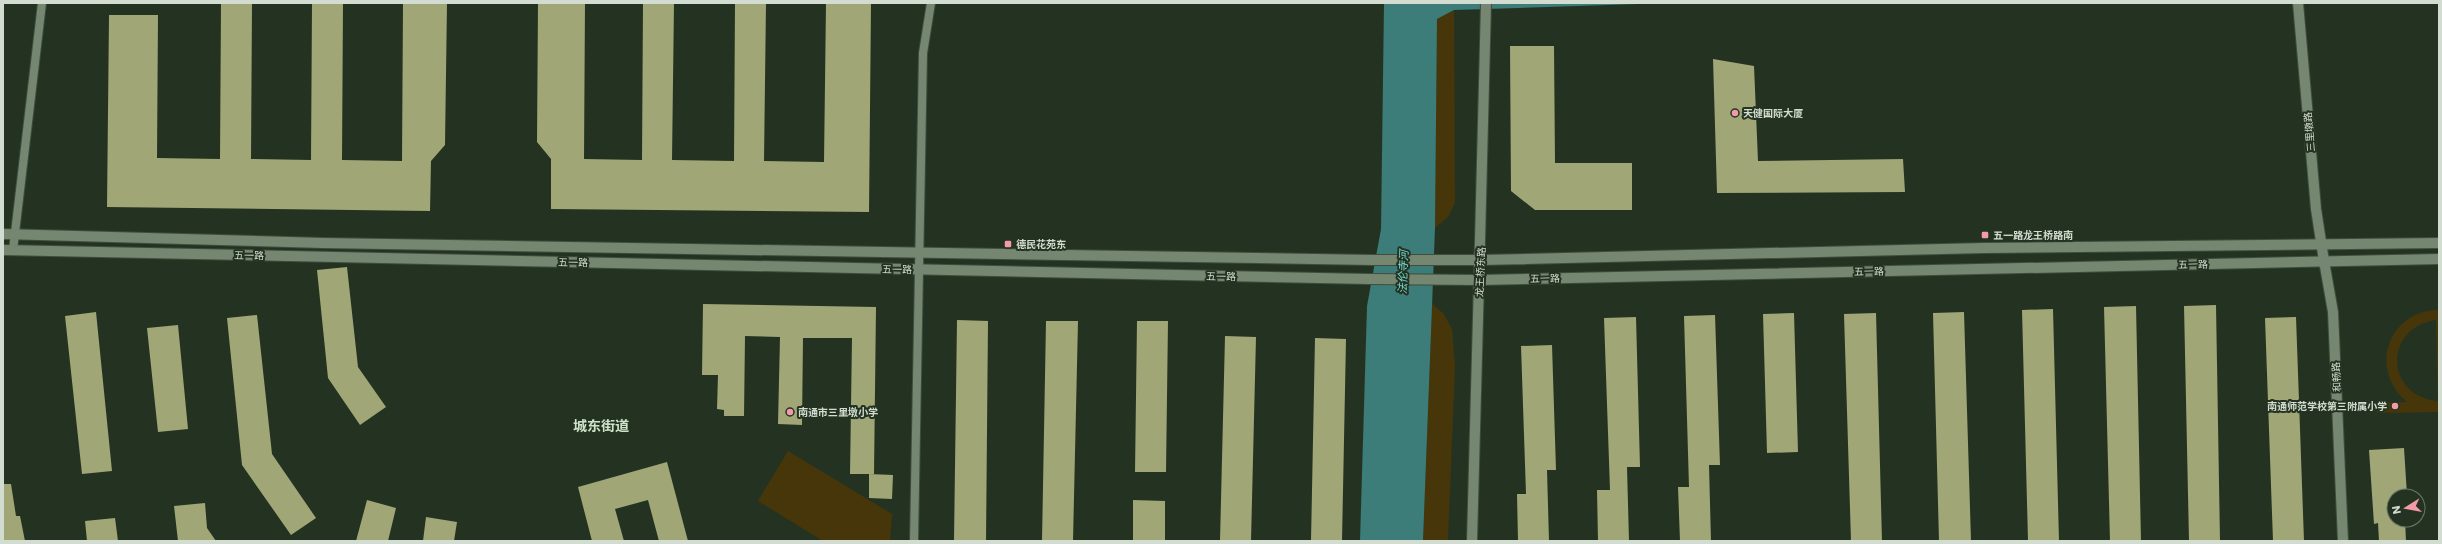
<svg xmlns="http://www.w3.org/2000/svg" width="2442" height="544" font-family="Poppins,'Noto Sans SC',sans-serif">
<rect width="100%" height="100%" fill="#243321"/>
<path fill="#47360a" fill-rule="evenodd" d="M1454,10L1455,203L1448,217L1435,228L1437,19Z
M1432,304L1443,313L1452,329L1455,366L1448,541H1423Z
M2439,310V412L2377,413V403L2407,402C2368,370 2388,310 2439,310ZM2435,320H2436L2438,401C2385,396 2383,329 2435,320Z
M788,451L892,514L890,541H823L758,501Z"/>
<path fill="#3c7c79" d="M1384,3H1669L1454,10L1437,19L1435,228L1423,541H1360L1367,306L1381,229Z"/>
<path fill="#a0a676" d="M221,3H252L251,159L311,160L312,3H343L342,160L402,161L403,3H447L445,145L431,161L430,211L107,207L109,15H158L157,158L220,159Z
M538,3H585L584,159L642,160L643,3H674L672,160L734,161L735,3H766L764,161L824,162L826,3H871L869,212L551,209V159L537,142Z
M1510,46H1554L1555,163H1632V210H1535L1511,191Z
M1713,59L1754,66L1758,161L1903,159L1905,192L1717,193Z
M347,267L358,367L386,407L360,425L328,378L317,270Z
M703,304L876,307L874,474H850L852,338H803L802,425L778,424L780,337L745,336L744,416H724V410L717,409L718,375H702Z
M2216,305L2220,541H2189L2184,306Z
M2136,306L2141,541H2110L2104,307Z
M2053,309L2059,541H2028L2022,310Z
M96,312L112,471L82,474L65,316Z
M1964,312L1971,541H1939L1933,313Z
M1794,313L1798,452L1767,453L1763,314Z
M1876,313L1882,541H1851L1844,314Z
M257,315L272,454L316,518L291,535L242,465L227,318Z
M1715,315L1720,465H1709L1711,541H1680L1678,487H1689L1684,316Z
M1636,317L1640,467H1627L1629,541H1598L1597,490H1610L1604,318Z
M2296,317L2304,541H2273L2265,318Z
M957,320L988,321L986,541H954Z
M1046,321H1078L1073,541H1042Z
M1137,321H1168L1166,472H1135Z
M178,325L188,429L158,432L147,328Z
M1225,336L1256,337L1251,541H1220Z
M1315,338L1346,339L1342,541H1311Z
M1552,345L1556,470H1547L1549,541H1518L1517,494H1526L1521,346Z
M2404,448L2407,495L2394,496V520H2405L2406,541H2379L2378,523L2374,524L2369,450Z
M667,462L688,541H659L648,500L615,509L624,541H592L578,487Z
M869,474L893,475L892,499L869,498Z
M3,484H11L16,516H20L25,541H3Z
M367,500L396,508L388,541H356Z
M1133,500L1165,501V541H1133Z
M205,503L207,528L216,541H178L174,506Z
M426,517L457,522L454,541H423Z
M115,518L118,541H87L85,521Z"/>
<g fill="none" stroke-linecap="round" stroke-linejoin="round">
<g stroke="#404d3d" stroke-width="10">
<path id="service" d="M13,250L42,3
M914,541L923,53L931,3"/>
</g>
<g stroke="#404d3d" stroke-width="12">
<path id="minor" d="M2324,261L2333,312L2343,541"/>
</g>
<g stroke="#404d3d" stroke-width="12">
<path id="tertiary" d="M2298,3L2316,209L2324,261
M1472,541L1479,280"/>
</g>
<g stroke="#404d3d" stroke-width="12">
<path id="secondary" d="M3,234L323,243L1373,260H1481L1984,248L2439,243
M3,250L1369,279L1479,280L2439,259
M1479,280L1486,3"/>
</g>
<use href="#service" stroke="#758671" stroke-width="8"/>
<use href="#minor" stroke="#758671" stroke-width="10"/>
<use href="#tertiary" stroke="#758671" stroke-width="10"/>
<use href="#secondary" stroke="#758671" stroke-width="10"/>
</g>
<g fill="#f39aa9" stroke="#243321" stroke-width="1.5">
<circle cx="1735" cy="113" r="4"/>
<rect x="1981" y="231" width="8" height="8" rx="2"/>
<rect x="1004" y="240" width="8" height="8" rx="2"/>
<circle cx="2395" cy="406" r="4"/>
<circle cx="790" cy="412" r="4"/>
</g>
<g text-anchor="middle" stroke-width="4" stroke-linejoin="round" paint-order="stroke">
<g font-size="10" font-weight="bold" fill="#d2dcd0" stroke="#243321" text-anchor="start">
<text x="1743" y="117">天健国际大厦</text>
<text x="1993" y="239">五一路龙王桥路南</text>
<text x="1016" y="248">德民花苑东</text>
<text x="2387" y="410" text-anchor="end">南通师范学校第三附属小学</text>
<text x="798" y="416">南通市三里墩小学</text>
</g>
<g font-size="10" fill="#d2dcd0" stroke="#243321">
<text transform="translate(2309 132) rotate(-95)" y="4">三里墩路</text>
<text transform="translate(249 255) rotate(1)" y="4">五一路</text>
<text transform="translate(573 262) rotate(1)" y="4">五一路</text>
<text transform="translate(2193 264) rotate(-1)" y="4">五一路</text>
<text transform="translate(897 269) rotate(1)" y="4">五一路</text>
<text transform="translate(1869 271) rotate(-1)" y="4">五一路</text>
<text transform="translate(1480 272) rotate(-87)" y="4">龙王桥东路</text>
<text transform="translate(1221 276) rotate(1)" y="4">五一路</text>
<text transform="translate(1545 278) rotate(-1)" y="4">五一路</text>
<text transform="translate(2336 377) rotate(-93)" y="4">和畅路</text>
</g>
<g font-size="11" font-style="italic" fill="#77ddd9" stroke="#243321">
<text transform="translate(1403 272) rotate(-88)" y="4">法伦寺河</text>
</g>
<g font-size="14" font-weight="bold" fill="#cfe3cb" stroke="#243321">
<text x="601" y="431">城东街道</text>
</g>
</g>
<rect width="2442" height="544" fill="none" stroke="#d2dcd0" stroke-width="8"/>
<g transform="translate(2406 508) rotate(259)"><circle r="19" fill="#243321" stroke="#6a7767"/>
<path d="M0-3L7 15L0 10L-7 15Z" fill="#f39aa9"/>
<text y="-6" font-size="11" font-weight="bold" text-anchor="middle" fill="#d2dcd0">N</text>
</g>
</svg>
